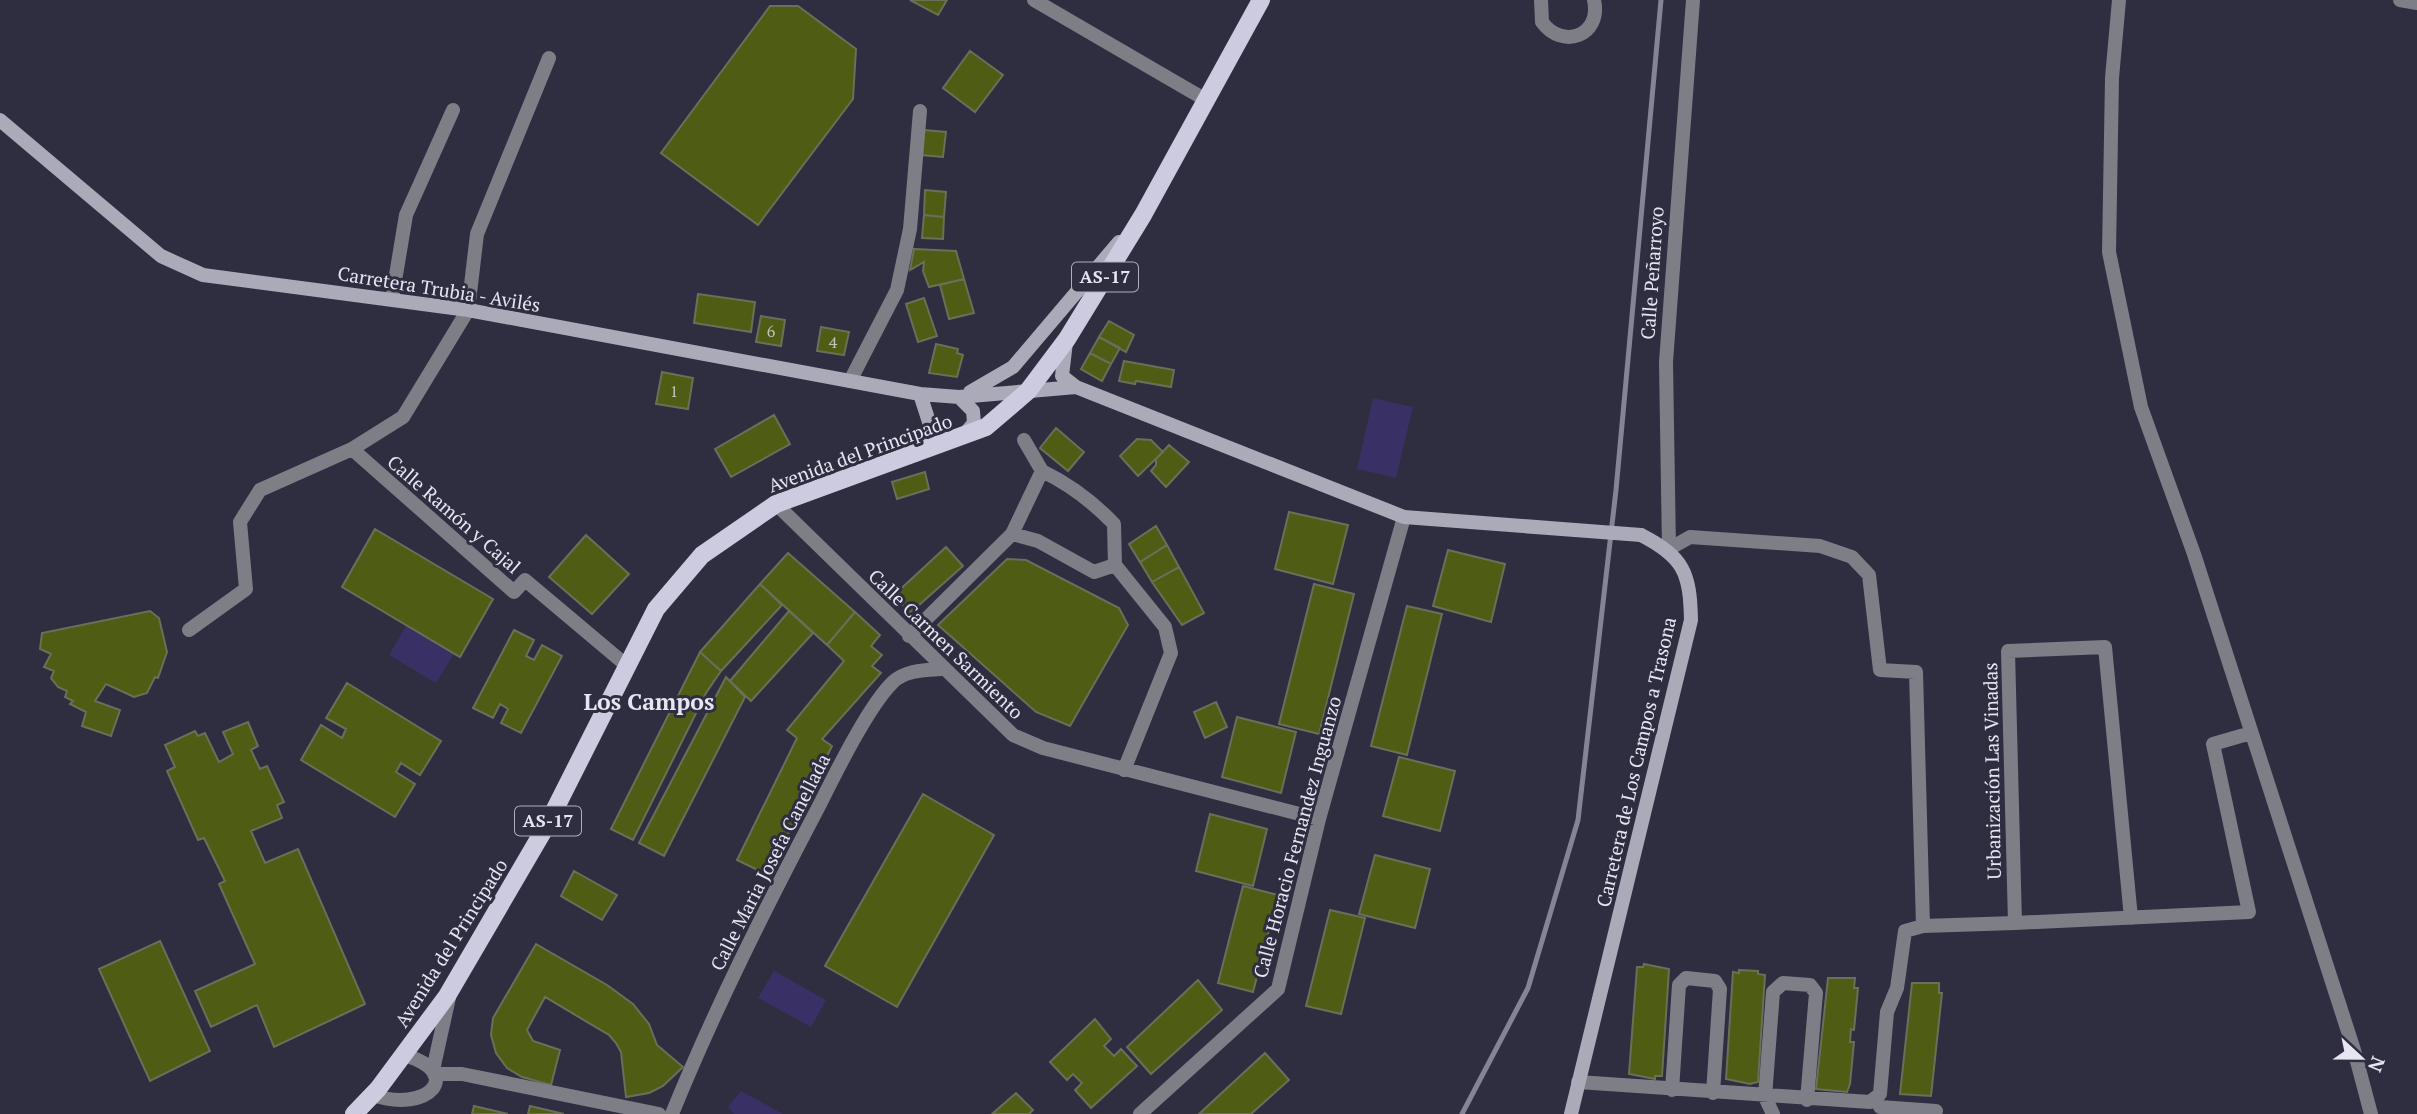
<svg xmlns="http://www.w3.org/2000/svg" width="2417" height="1114" font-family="'PT Serif',serif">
<rect width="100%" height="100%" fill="#2f2d40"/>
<path fill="#393166" d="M1373,398L1413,407L1396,478L1357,469Z
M406,626L454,654L436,683L389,655Z
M774,971L826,1000L811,1027L758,998Z
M741,1091L783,1114H734L728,1107Z"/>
<path fill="#4f5c14" stroke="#6a6f5a" stroke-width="2" d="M910,0H947L938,15Z
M770,6H798L856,49L853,99L758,225L661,153Z
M970,51L1003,75L975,112L943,88Z
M924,130L946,132L943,157L921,155Z
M925,190L946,192L944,217L924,215Z
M924,215L944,217L943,239L922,238Z
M914,249L956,251L964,279L929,287L923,271L924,262L910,270Z
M964,279L974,313L949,319L940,285Z
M698,294L755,302L751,332L694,323Z
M924,298L937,336L918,342L906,304Z
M761,316L785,320L781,346L756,342Z
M1109,321L1134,335L1126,352L1099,337Z
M821,327L849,332L844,355L817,351Z
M1099,337L1120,348L1111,364L1090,353Z
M936,344L958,349L957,353L963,355L957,377L929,373Z
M1090,353L1111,364L1102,381L1081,369Z
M1124,361L1174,370L1171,387L1136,381L1135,384L1119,381Z
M662,372L693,378L688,409L656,404Z
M774,415L790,444L731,477L715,449Z
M1056,428L1084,452L1068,471L1040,448Z
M1137,439L1151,440L1163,452L1138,476L1120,456Z
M1169,445L1189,462L1166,487L1151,471L1156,465V459Z
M925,472L929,489L897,499L892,482Z
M1289,512L1348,525L1333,584L1275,569Z
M1156,526L1167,545L1140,562L1129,544Z
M375,529L493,599L460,657L342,587Z
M586,535L629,574L592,614L549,577Z
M1167,545L1179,567L1152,582L1140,562Z
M946,547L963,566L910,613L894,595Z
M1448,550L1505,564L1491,622L1433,606Z
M788,553L855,612L827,645L760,584Z
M1007,559L1026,560L1119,608L1128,625L1070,726L1036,712L938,625Z
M1179,567L1204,613L1182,625L1152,582Z
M760,584L782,605L721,671L700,652Z
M1314,584L1354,594L1319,734L1279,724Z
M1407,606L1442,614L1407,755L1371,746Z
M150,611L159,618L167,652L158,678L155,677L147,693L134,697L106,684L95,701L120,710L111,736L82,726L86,712L70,704L73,701L65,697L67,691L58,687L51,678L54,671L44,667L51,654L40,649L42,633Z
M789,611L813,633L751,701L730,681Z
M855,612L880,635L871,646L882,655L872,666L881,673L822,739L832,746L768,875L737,860L797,738L787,730L844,661L827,645Z
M514,630L534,640L526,656L534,660L542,645L562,656L521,733L501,723L508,709L500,704L493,718L473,708Z
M700,652L721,671L706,693L633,840L611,829Z
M726,677L745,697L664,856L639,843Z
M347,683L441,741L420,775L401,763L396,772L415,784L395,817L301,760L321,725L342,738L346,729L326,718Z
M1216,702L1227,727L1205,738L1194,712Z
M1237,717L1296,732L1281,793L1222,777Z
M248,722L258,746L251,750L260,769L267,766L284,802L277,805L282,818L251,831L265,863L298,849L365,1004L274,1047L257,1005L211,1027L195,991L255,964L219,884L225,881L204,838L198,840L167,771L175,767L165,745L195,731L198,736L205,733L219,762L233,754L223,732Z
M1399,757L1455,771L1440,831L1383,816Z
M923,794L994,835L897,1007L825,966Z
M1210,814L1267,829L1253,886L1196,871Z
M1375,855L1430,869L1415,928L1359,914Z
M574,871L617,895L602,920L561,896Z
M1243,886L1278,895L1253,992L1218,983Z
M1330,910L1365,918L1341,1014L1306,1006Z
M160,941L210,1051L150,1081L99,969Z
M536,944L607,985L633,1004L649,1024L657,1045L683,1067L663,1086L649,1093L626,1097L621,1052L616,1043L609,1035L545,997L527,1030L533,1041L560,1050L551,1085L522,1077L507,1068L496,1053L491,1035L493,1018Z
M1644,964L1669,969L1662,1076H1655V1079L1629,1074L1637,967H1643Z
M1739,970L1758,971V974L1765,975L1758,1082L1750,1084L1726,1079L1733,972L1739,973Z
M1828,978H1855L1854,988H1858L1854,1030L1851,1029L1850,1042H1854L1850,1084L1847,1092L1816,1089Z
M1198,980L1222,1010L1151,1074L1127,1047Z
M1912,983H1939V993H1942L1931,1096L1900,1094Z
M1095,1019L1111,1039L1104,1046L1114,1056L1121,1049L1137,1066L1091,1108L1075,1090L1082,1083L1073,1074L1067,1080L1050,1062Z
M1265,1053L1289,1080L1251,1114H1199Z
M1016,1093L1033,1110L1029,1114H992Z
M474,1106L508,1114H472Z
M530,1106L564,1114H528Z"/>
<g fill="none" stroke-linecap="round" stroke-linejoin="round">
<path stroke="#7e7e87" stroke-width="14" d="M1034,0L1206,100
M1541,0L1542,22C1562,50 1602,36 1594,0
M1693,0L1666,362L1669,549L1690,537L1820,546L1852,557L1869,575L1880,670L1916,672L1923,926L2015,923L2008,651L2105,647L2131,918
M2119,0L2112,78L2109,252L2141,407L2194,554L2354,1050L2371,1114
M2400,0L2417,3
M392,299L406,215L453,110
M850,381L897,290L910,229L920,111
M1024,440L1042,471
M352,449L514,592L525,580L626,665
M776,504L1013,735L1043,748L1319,819
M1012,534L1042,471C1071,485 1092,501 1114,524L1115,565L1165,627L1171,653L1124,770
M189,630L246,589L240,522L260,490L352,449L403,417L468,310L477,234L549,58
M909,636L1012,534L1038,541L1094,572L1115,565
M2015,923L2249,912L2213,744L2251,733
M433,1070L450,993
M434,1074H462L659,1114
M1578,1082L1870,1102L1880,1094L1887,1012L1897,988L1905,931L1923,926
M1672,1090L1679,985L1686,978L1715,981L1720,989L1713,1093
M373,1095C428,1114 466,1073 404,1055
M1880,1107L1936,1111
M672,1114C715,1008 766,907 819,806C835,774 868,707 892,683C904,670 926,670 942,669
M1140,1114L1278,989L1319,819L1404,517
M1773,1114L1765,1097L1773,992L1783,983L1810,985L1816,993L1807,1100"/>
<path stroke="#aaaab9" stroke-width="14" d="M0,120L161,256L203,275L468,310L920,394L959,397L1076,387
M1066,342L1062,376L1076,387L1404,517L1575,530
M970,392L1013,367L1119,242
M959,397L973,411L974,423L964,435
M915,455L930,425L920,394
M1571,1114L1691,620C1690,573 1684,557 1641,535"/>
<path stroke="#cccbdf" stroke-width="18" d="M354,1114L378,1089L447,996L548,823L656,609L702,555L776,504L986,427L1028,391L1067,339L1143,215L1261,0"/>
<path stroke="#868494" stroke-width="5" d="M1462,1114L1528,988L1578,820L1616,490L1661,0"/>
<path stroke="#aaaab9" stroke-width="14" d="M1575,530L1641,535"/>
</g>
<g text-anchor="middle" stroke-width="6" stroke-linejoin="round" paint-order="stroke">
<g font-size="16" fill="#c0c3ba">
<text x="771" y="337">6</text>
<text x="833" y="348">4</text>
<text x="674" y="397">1</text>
</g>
<g fill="#2f2d40" stroke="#afaebc" stroke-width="2">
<rect x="1072" y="262.5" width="66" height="29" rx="5"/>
<rect x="515" y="806.5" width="66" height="29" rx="5"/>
</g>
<g font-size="18" font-weight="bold" fill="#e6e5f1">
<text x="1105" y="283">AS-17</text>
<text x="548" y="827">AS-17</text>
</g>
<g font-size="19" fill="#e6e5f1" stroke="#2f2d40">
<text transform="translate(1652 273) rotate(-86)" y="7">Calle Peñarroyo</text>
<text transform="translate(439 289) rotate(9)" y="7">Carretera Trubia - Avilés</text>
<text transform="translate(860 453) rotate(-20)" y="7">Avenida del Principado</text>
<text transform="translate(454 514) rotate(41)" y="7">Calle Ramón y Cajal</text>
<text transform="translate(946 644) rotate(44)" y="7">Calle Carmen Sarmiento</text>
<text transform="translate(1636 762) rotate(-77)" y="7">Carretera de Los Campos a Trasona</text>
<text transform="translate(1992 771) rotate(-91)" y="7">Urbanización Las Vinadas</text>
<text transform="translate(1297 837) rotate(-75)" y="7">Calle Horacio Fernandez Inguanzo</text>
<text transform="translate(770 862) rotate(-63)" y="7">Calle Maria Josefa Canellada</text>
<text transform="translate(451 943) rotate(-58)" y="7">Avenida del Principado</text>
</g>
<g font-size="23" font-weight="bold" fill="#e6e5f1" stroke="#2f2d40">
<text x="649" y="710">Los Campos</text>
</g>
</g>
<g transform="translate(2361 1058) rotate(112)" stroke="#2f2d40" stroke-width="5" paint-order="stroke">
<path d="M0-5L12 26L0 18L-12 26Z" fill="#e6e5f1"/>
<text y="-10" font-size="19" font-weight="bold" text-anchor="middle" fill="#e6e5f1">N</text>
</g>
</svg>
